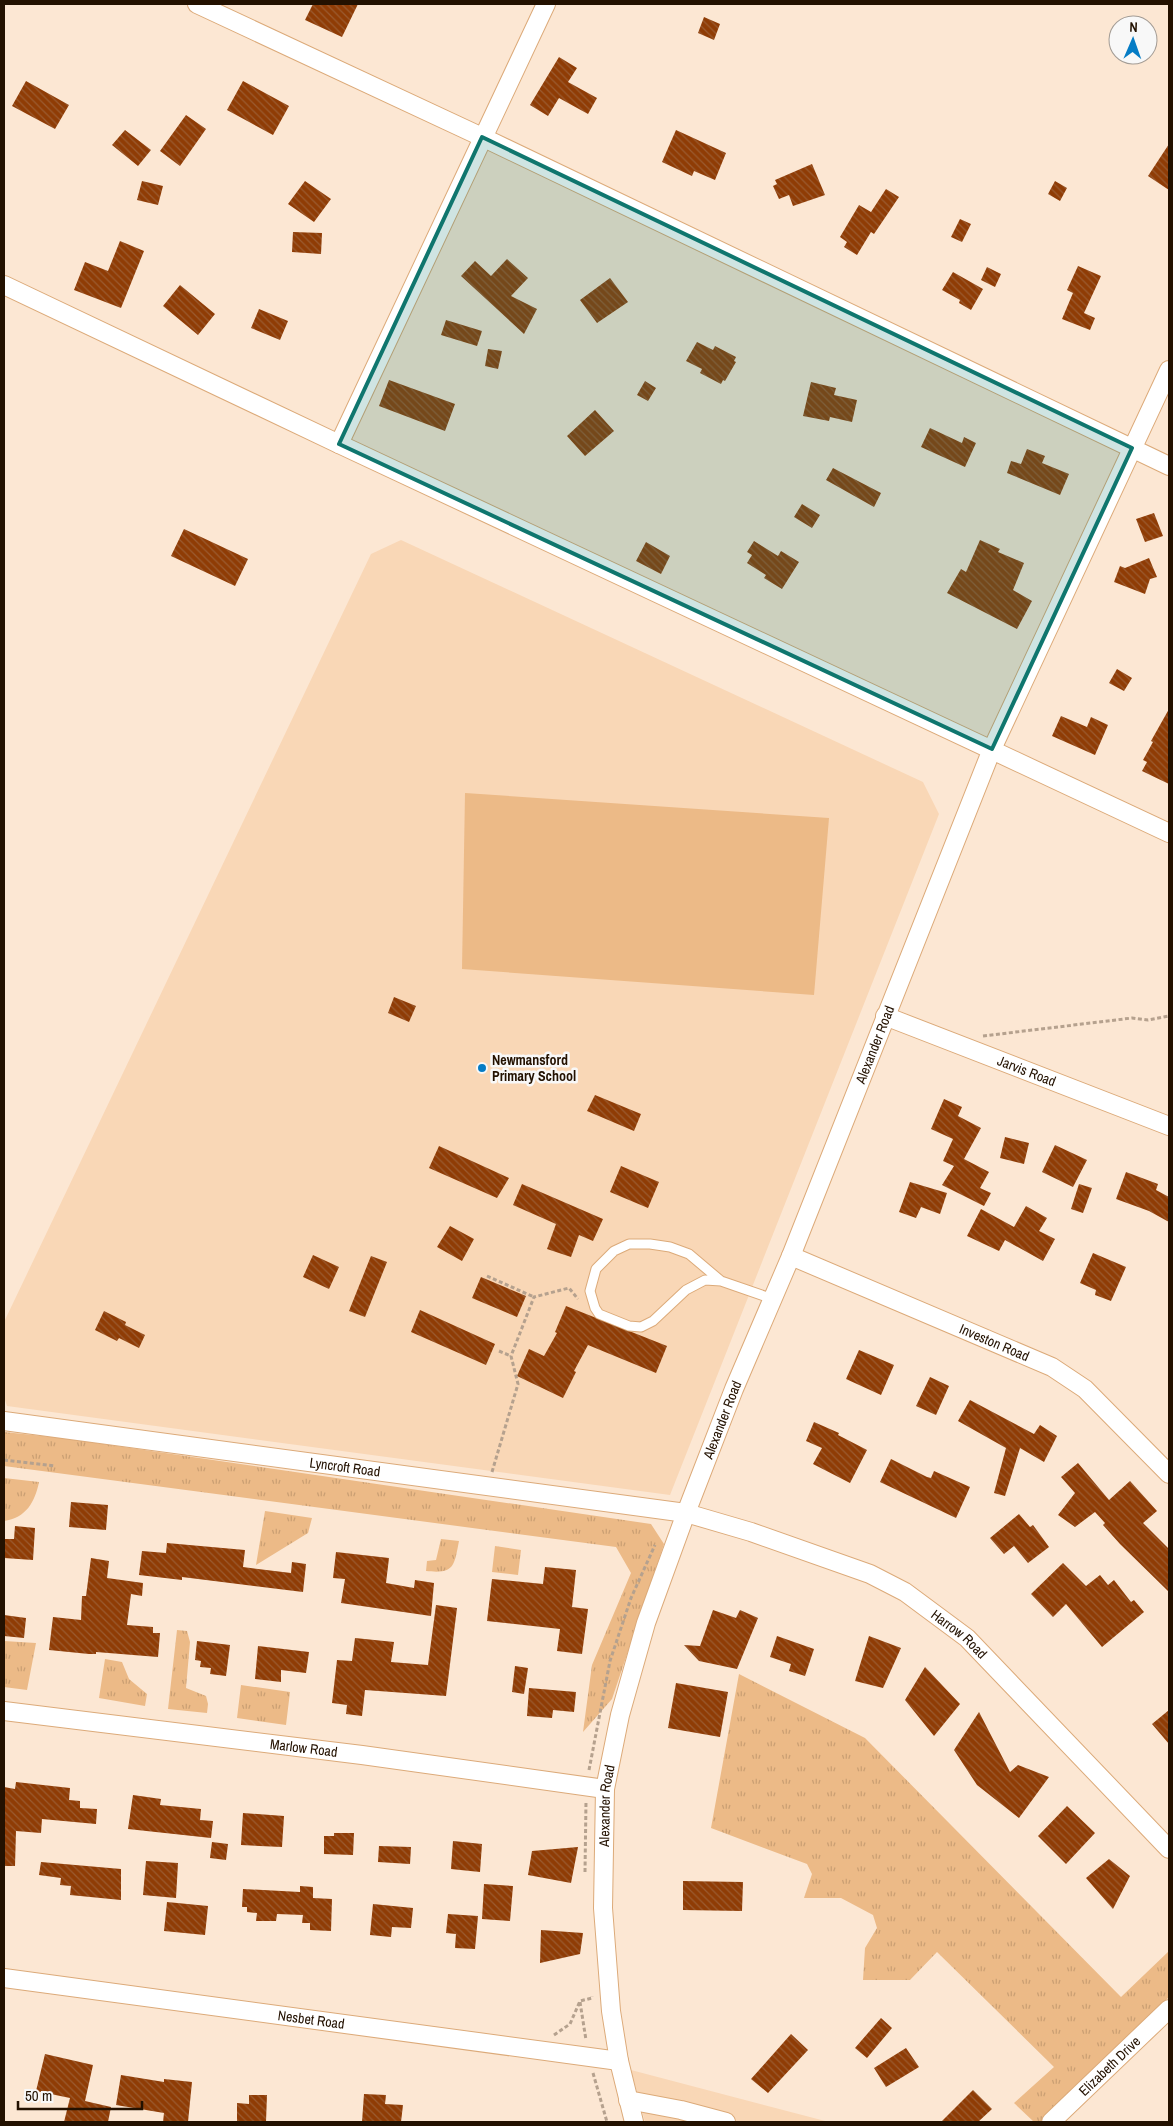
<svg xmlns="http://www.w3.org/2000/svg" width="1173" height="2126" font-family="'Archivo Narrow',sans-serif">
<defs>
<pattern id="grass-tufts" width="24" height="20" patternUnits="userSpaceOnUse" patternTransform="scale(1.25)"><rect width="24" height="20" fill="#ecba87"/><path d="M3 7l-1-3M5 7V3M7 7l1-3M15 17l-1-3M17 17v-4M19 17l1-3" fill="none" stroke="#ca9f73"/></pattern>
<pattern id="building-back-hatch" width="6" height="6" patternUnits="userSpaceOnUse" patternTransform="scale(1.25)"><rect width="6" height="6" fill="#8f3c05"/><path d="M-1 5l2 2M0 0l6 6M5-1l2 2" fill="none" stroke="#9a5b30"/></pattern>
</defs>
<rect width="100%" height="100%" fill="#fce7d3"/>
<path fill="#f9d7b6" d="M401,540L923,782L939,814L670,1495L7,1406L4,1397V1322L371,554Z
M631,2070L829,2122H645Z"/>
<path fill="url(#grass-tufts)" d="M4,1432L62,1438L651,1524L664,1544L612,1699L583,1732L592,1665L631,1573L616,1547L4,1466Z
M4,1478L39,1482C35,1502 26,1518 4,1521Z
M265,1511L312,1518L308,1533L256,1565Z
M441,1539L459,1541C454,1567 454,1574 426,1571L427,1561L436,1560Z
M495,1546L521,1550L518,1575L492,1572Z
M177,1630L187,1631L190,1642L186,1688L206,1696L208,1704L207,1713L168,1709Z
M4,1641L36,1643L27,1690L4,1687Z
M105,1659L122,1662L129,1679L147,1694L145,1706L99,1698Z
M739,1674L865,1738L1121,1997L1169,1951V1997L1040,2122H1034L1014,2103L1054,2067L937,1952L910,1980H863L865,1948L877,1928L873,1915L841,1898H804L812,1874L807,1864L711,1828Z
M241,1685L290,1692L286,1725L237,1718Z"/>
<path fill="#ecba87" d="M465,793L829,818L814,995L462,969Z"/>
<path fill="url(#building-back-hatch)" d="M313,4H358L342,37L305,20Z
M704,17L720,24L714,40L698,33Z
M559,57L577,68L568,82L597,98L588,114L559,98L548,116L530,105Z
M26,81L69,105L55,129L12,106Z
M243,81L289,106L273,135L227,110Z
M186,115L206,129L180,166L160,151Z
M125,130L151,150L138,166L112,145Z
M676,130L726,153L715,180L694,171L692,176L662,162Z
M1169,144V190L1148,176Z
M812,164L825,195L793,206L789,195L779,199L773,186L777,184L775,180Z
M142,181L163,186L158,205L137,200Z
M305,181L331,199L314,222L288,204Z
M1055,181L1067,188L1060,201L1048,194Z
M886,189L899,197L874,234L871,232L857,255L844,247L847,242L840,237L859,205L871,212Z
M960,219L971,224L962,242L951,237Z
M293,232L322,233L321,254L292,252Z
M120,241L144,251L121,308L74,290L85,262L108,271Z
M507,259L528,278L511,296L537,309L524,334L461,276L475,261L491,276Z
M1078,266L1101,276L1084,313L1095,318L1090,330L1062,319L1073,293L1067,290Z
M987,267L1001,274L995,287L981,280Z
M953,272L983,289L971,310L959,303L960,300L942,290Z
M610,278L628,302L597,323L580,300Z
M180,285L215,314L198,335L163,306Z
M259,309L288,321L280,340L251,328Z
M446,320L482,331L477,346L441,335Z
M697,342L713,350L715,346L736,357L734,361L736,362L725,381L723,380L721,384L700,373L702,369L686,361Z
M488,349L502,351L498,369L485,366Z
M389,380L455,404L445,431L379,406Z
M645,381L656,388L648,401L637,395Z
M811,382L836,388L834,395L857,400L852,422L830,417L829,421L803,416Z
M595,410L614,431L585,456L567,436Z
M930,428L962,443L964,437L976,443L965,467L921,447Z
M1027,449L1045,456L1042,463L1069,474L1060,495L1007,473L1011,461L1021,464Z
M833,468L881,493L874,507L826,480Z
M802,504L820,515L812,528L794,517Z
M1154,513L1163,536L1145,542L1136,519Z
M184,529L248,559L235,586L171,556Z
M980,540L1000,549L998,552L1024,563L1013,590L1032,601L1017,629L947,593L961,569L966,572Z
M754,541L778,556L781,551L799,562L782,589L764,578L766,575L747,563L752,555L747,552Z
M646,542L670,556L661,574L636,561Z
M1149,558L1157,577L1150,579L1145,594L1114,582L1120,566L1125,568Z
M1117,669L1132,678L1124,691L1109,683Z
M1169,709V784L1142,771L1147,762L1143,760L1153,742L1151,741Z
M1061,716L1087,727L1091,717L1108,725L1095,755L1052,736Z
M394,997L416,1006L409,1022L388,1013Z
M595,1095L641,1114L634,1131L587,1111Z
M944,1099L962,1107L958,1116L981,1128L964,1159L989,1172L980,1188L991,1193L984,1206L942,1185L954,1166L943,1161L953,1139L931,1129Z
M1005,1137L1029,1143L1024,1164L1000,1158Z
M1055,1145L1087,1160L1073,1187L1042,1172Z
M439,1146L509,1178L497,1198L429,1168Z
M621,1166L659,1182L648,1208L610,1192Z
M1126,1172L1158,1184L1156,1190L1169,1197V1222L1149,1211L1116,1199Z
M910,1182L947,1193L940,1214L921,1207L916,1218L899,1212Z
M522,1184L603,1219L593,1241L579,1235L571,1257L547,1249L556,1224L513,1205Z
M1079,1184L1092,1188L1083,1213L1071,1209Z
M1026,1206L1047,1218L1039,1231L1055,1239L1043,1261L1005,1240L999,1251L967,1236L981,1209L1014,1227Z
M450,1226L474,1239L462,1261L437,1247Z
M1093,1253L1126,1267L1111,1301L1095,1295L1096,1290L1080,1283Z
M313,1255L339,1267L329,1289L303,1277Z
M371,1256L387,1262L365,1317L349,1311Z
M481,1277L526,1296L517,1317L472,1298Z
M566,1306L667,1346L656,1373L588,1345L574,1371L576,1372L563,1398L517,1376L529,1349L544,1356L557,1333L555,1332Z
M420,1310L495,1344L486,1365L411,1332Z
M104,1311L126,1322L125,1325L145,1335L139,1348L119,1338L117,1341L95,1330Z
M859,1350L894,1365L881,1395L846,1379Z
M930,1377L949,1386L936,1415L916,1406Z
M970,1400L1034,1434L1040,1425L1057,1436L1044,1462L1020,1448L1005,1496L994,1493L1006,1448L958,1421Z
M814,1422L839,1433L838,1435L867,1450L850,1483L813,1464L822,1448L806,1441Z
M891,1459L927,1477L931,1478L934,1471L970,1487L956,1518L880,1482Z
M1078,1463L1109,1500L1130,1481L1157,1511L1143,1523L1169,1549V1592L1120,1544L1103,1525L1105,1523L1095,1512L1075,1527L1058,1515L1075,1493L1061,1477Z
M71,1502L108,1505L106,1530L69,1527Z
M1019,1514L1030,1527L1033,1525L1049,1547L1028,1563L1014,1546L1004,1554L990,1538Z
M15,1526L35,1528L33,1560L4,1558V1539H14Z
M167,1543L245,1550L243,1567L291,1573L292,1562L306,1564L303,1592L182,1577V1580L139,1575L142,1551L166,1553Z
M336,1552L389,1558L386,1583L414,1588L415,1580L434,1583L431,1616L341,1603L345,1579L333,1578Z
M91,1558L109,1561L107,1578L143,1583L142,1596L131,1594L127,1625L153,1627V1633H160L158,1657L96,1652V1654H89L49,1650L53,1617L81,1620L82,1596H86Z
M1063,1563L1086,1586L1100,1575L1108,1585L1114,1580L1131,1602L1134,1600L1144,1612L1102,1647L1066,1604L1053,1617L1031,1594Z
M545,1567L576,1570L572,1607L588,1609L582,1654L557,1651L560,1629L487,1621L492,1579L543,1584Z
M436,1605L457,1608L446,1696L365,1690L362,1716L346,1714L347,1705L332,1703L337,1660L352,1661L355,1638L394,1642L391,1662L428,1665Z
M713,1610L736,1618L740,1610L758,1618L737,1669L699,1661L684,1645L700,1646Z
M4,1615L26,1618L24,1638L4,1636Z
M777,1636L814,1649L805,1676L789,1671L791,1664L770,1657Z
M869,1636L901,1648L883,1688L855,1681Z
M197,1641L230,1645L226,1676L210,1674L211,1668L200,1667L201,1661L195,1660Z
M258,1646L309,1652L306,1673L281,1670V1682L255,1679Z
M515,1666L528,1668L524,1694L512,1692Z
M925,1667L960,1704L934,1736L905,1700Z
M676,1683L728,1692L720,1737L668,1728Z
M529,1688L576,1692L574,1712L553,1710L552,1718L527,1716Z
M1169,1710V1744L1152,1724Z
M979,1712L1010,1772L1018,1765L1049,1777L1019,1818L977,1785L954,1750Z
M16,1782L70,1788L69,1800L80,1801V1808L97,1809L96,1824L42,1819L41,1833L16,1831L15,1866H4V1787L15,1789Z
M133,1795L161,1799L160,1805L201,1809L200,1820L213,1821L211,1838L128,1829Z
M1067,1806L1095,1833L1066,1864L1038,1836Z
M243,1813L284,1816L282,1847L241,1845Z
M334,1833H354L353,1855L324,1854V1836H334Z
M453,1841L482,1844L480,1872L451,1869Z
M212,1842L228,1844L226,1860L210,1858Z
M379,1846L411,1847L410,1864L378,1862Z
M578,1847L571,1883L528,1875L532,1851Z
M1109,1859L1130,1876L1113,1909L1086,1878Z
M146,1861L178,1863L176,1898L143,1895Z
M41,1862L121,1869V1900L70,1895L71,1886L60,1885L61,1878L39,1875Z
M683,1881L743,1882L742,1911L683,1910Z
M484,1884L513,1886L510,1921L482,1919Z
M300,1886L313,1887V1898L332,1899L331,1931L310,1930V1923H302L303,1915L277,1914L276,1921H256L257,1913L247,1912V1907H242L243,1889L300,1892Z
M167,1902L208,1906L205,1935L164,1931Z
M373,1904L413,1908L411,1928L392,1927L391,1937L370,1935Z
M448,1914L478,1916L475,1949L455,1948L456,1934L446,1933Z
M541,1930L583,1933L580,1954L540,1963Z
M881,2018L892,2028L867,2058L855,2048Z
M791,2034L808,2050L768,2093L751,2079Z
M906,2048L919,2067L886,2087L874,2068Z
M45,2054L93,2065L85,2101L111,2107L108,2122H64L70,2098L36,2091Z
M121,2075L164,2082V2079L192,2082L188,2122H163L164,2113L116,2105Z
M973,2090L992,2109L978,2122H941Z
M364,2094L386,2095L385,2104L403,2105L401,2122H362Z
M249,2095H267L266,2122H237V2103L249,2104Z"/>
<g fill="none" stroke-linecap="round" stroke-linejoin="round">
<g stroke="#dcaa79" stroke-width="11">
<path id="lane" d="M721,1281L689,1254L670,1247L650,1244H629L614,1251L596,1269L590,1291L595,1308L599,1314L629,1326L641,1327L653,1321L686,1290L705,1280L721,1281L773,1299"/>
</g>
<g stroke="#dcaa79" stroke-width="20">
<g id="street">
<path d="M197,4L482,137L1169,466"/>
<path d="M546,4L339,444L1169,833"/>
<path d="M4,285L339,444"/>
<path id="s1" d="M885,1016L1169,1126"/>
<path id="s2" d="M791,1256L1052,1367L1085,1389L1169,1474"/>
<path id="s3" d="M4,1421L686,1513L751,1532L870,1574L905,1592L967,1638L1169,1849"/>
<path id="s4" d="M4,1711L362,1755L605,1789"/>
<path id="s5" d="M4,1978L619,2061"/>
<path d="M628,2100L681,2110L726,2122"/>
<path id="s6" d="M634,2122L619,2061L611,2011L603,1908L605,1789L620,1715L646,1623L686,1513L734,1389L791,1256L992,749L1169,370"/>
<path id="s7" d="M1051,2122L1169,2009"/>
</g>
</g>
<path stroke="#b5a18e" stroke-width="3" stroke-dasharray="4 2.5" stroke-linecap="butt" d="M983,1036L1132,1018L1148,1020L1169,1016
M487,1276L534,1297
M499,1351L511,1356
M4,1460L55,1466
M492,1472L518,1384L511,1356L534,1297L569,1288L578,1299
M589,1770L610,1661L631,1598L655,1545
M585,1872L586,1801
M580,2002L586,2040
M554,2035L570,2024L580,2001L592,1998V1996
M593,2073L607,2122"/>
<use href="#lane" stroke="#fff" stroke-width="9"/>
<use href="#street" stroke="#fff" stroke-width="18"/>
</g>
<path fill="#0f766e" fill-opacity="0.2" stroke="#0f766e" stroke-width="4" stroke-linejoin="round" d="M482,137L1132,448L992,749L339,444Z"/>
<circle fill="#057cc5" stroke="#f8f8f8" stroke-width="2" cx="482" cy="1068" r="5"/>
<g text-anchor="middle" stroke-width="5" stroke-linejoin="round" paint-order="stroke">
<g font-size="14" fill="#231100" stroke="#f8f8f8">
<text dy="5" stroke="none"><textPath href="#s6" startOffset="1129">Alexander Road</textPath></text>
<text dy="5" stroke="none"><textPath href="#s1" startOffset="152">Jarvis Road</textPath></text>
<text dy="5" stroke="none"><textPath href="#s2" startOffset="221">Investon Road</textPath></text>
<text dy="5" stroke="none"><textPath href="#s6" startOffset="724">Alexander Road</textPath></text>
<text dy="5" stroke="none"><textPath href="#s3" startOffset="344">Lyncroft Road</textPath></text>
<text dy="5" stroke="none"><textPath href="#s3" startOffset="990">Harrow Road</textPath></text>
<text dy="5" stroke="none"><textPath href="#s4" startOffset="302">Marlow Road</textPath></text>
<text dy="5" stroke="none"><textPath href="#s6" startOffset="319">Alexander Road</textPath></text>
<text dy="5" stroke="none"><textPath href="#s5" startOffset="310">Nesbet Road</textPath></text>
<text dy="5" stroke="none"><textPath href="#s7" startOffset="81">Elizabeth Drive</textPath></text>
</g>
<g font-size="14" font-weight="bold" fill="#231100" stroke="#f8f8f8" text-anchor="start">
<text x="492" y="1065">Newmansford<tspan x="492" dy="16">Primary School</tspan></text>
</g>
</g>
<rect width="1173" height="2126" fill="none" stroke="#231100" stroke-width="10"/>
<g transform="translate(1133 40) rotate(2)"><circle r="24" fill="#f8f8f8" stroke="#a39c95"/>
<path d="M0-4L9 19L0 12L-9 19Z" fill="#057cc5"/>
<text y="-8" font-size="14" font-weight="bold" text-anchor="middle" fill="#231100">N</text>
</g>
<path d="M18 2101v8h124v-8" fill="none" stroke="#231100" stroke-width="2.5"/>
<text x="25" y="2101" font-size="15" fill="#231100" stroke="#f8f8f8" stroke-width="4" paint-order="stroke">50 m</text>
</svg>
